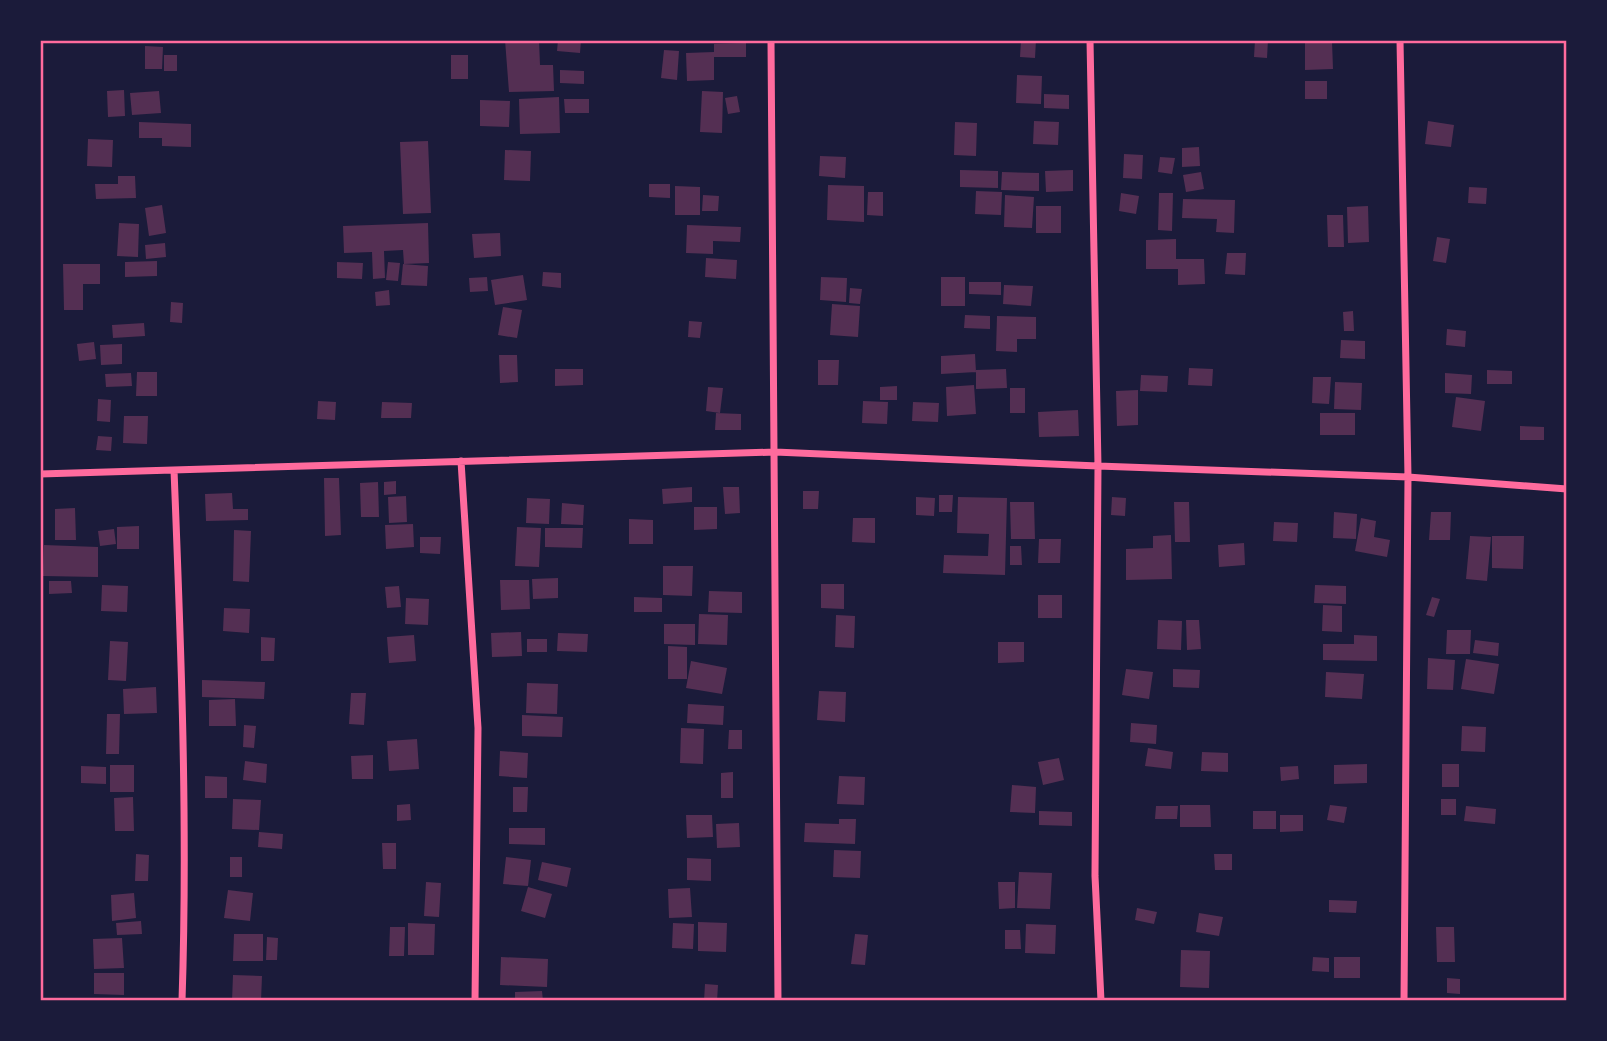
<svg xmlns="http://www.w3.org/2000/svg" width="1607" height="1041" font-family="'PT Sans',sans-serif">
<rect width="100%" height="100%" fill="#1b1b3a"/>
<path fill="#542f53" d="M505,40H539L540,65H553L554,91L509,92Z
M558,40H581L580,53L557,51Z
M1021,40H1036L1035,58L1020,57Z
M1255,40H1268L1267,58L1254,57Z
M1305,41H1332L1333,69L1305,70Z
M746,43V57H714V80L687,81L686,53L714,52V44Z
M145,46L163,47L162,69H145Z
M664,50L679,51L677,80L661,78Z
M164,55H177V71H164Z
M451,55H468V79H451Z
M560,70L584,71V84L560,83Z
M1017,75L1042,76L1041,104L1016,103Z
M1305,81H1327V99H1305Z
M124,90L125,116L108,117L107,91Z
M159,91L161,113L132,115L130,93Z
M702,91L723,92L722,133L700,132Z
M1044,94L1069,95V109L1044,108Z
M737,96L740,112L728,114L725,98Z
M559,97L560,133L520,134L519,99Z
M564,99H589V113H565Z
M480,100L510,101L509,127L480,126Z
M1034,121L1059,122L1058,145L1033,144Z
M1428,121L1454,125L1451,147L1425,144Z
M139,122L191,124V147L162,146V138H139Z
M955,122L977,123L976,156L954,155Z
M88,139L113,140L112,167L87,166Z
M428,141L431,213L403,214L400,142Z
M1199,147L1200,166L1182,167V148Z
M505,150L531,151L530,181L504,180Z
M1124,154L1143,155L1142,179L1123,178Z
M820,156L846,157L845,178L819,176Z
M1160,157L1175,158L1172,174L1158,172Z
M960,170L998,171V188L960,187Z
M1073,170V191L1046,192L1045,171Z
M1002,172L1039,173V191L1001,190Z
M1201,172L1204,189L1186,192L1183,175Z
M118,176H135L136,198L96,199L95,184H118Z
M649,184H670V198L649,197Z
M828,185L864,186V222L827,220Z
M675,186L700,187V215H675Z
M1469,187L1487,188L1486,204L1468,203Z
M976,191L1002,192L1001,215L975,214Z
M868,192H883V216L867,215Z
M1121,193L1139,196L1136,214L1119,211Z
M1159,193H1173L1172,231L1158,230Z
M703,195L719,196L718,211H702Z
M1005,195L1034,197L1032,228L1004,227Z
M1183,199L1235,200L1234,233L1216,232L1217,219L1182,218Z
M162,205L166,233L149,236L145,208Z
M1036,206H1061V233H1036Z
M1368,206L1369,242L1348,243L1347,207Z
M1327,215H1343L1344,247H1328Z
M119,223L139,224L138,257L117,256Z
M428,223L429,263L404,264L403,250L384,251L385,278L373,279L372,252L344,253L343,226Z
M687,225L741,227L740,242L713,241V254L686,253Z
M500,233L501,256L474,258L472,234Z
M1437,237L1450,239L1446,263L1433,261Z
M1176,239V259H1204L1205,284L1178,285V269H1146V240Z
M165,243L166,257L146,259L145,245Z
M1227,253H1246L1245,275L1225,274Z
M706,258L737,260L736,279L705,277Z
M157,261V276L125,277V262Z
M337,262L363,263L362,279L337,278Z
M388,262L400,263L398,281L386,280Z
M63,264H100V284H83V310H64Z
M403,264L428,266L427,286L401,285Z
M543,272L561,273V288L542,286Z
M523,275L527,300L495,305L491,280Z
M487,277L488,291L470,292L469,278Z
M821,277L847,278L846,302L820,300Z
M941,277H965V306H941Z
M969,282H1001V295L969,294Z
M1004,285L1033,286L1031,306L1003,304Z
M850,288L862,289L860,304L849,303Z
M389,290L390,305L376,306L375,292Z
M171,302L183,303L182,323L170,322Z
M832,304L860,306L858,337L830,335Z
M503,307L522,310L517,338L498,335Z
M1353,311L1354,331H1344L1343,312Z
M965,315L990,316V329L964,328Z
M997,316L1036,317V339H1017V352L996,351Z
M689,321L702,322L700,338L688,337Z
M144,323L145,336L113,338L112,325Z
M1447,329L1466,331L1465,347L1446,345Z
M1341,340L1365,341V359L1340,358Z
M94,342L96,359L79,361L77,344Z
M122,344V364L101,365L100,345Z
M975,354L976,372L941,374V356Z
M499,355H517L518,382L500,383Z
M818,360H839L838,385H818Z
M1189,368L1213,369L1212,386L1188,385Z
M555,369H583V385L555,386Z
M1006,369L1007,388L976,389V370Z
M1487,370L1512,371V384H1487Z
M137,372H157V396H136Z
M131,373L132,386L106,387L105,374Z
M1445,373L1472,375L1471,394L1445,393Z
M1141,375L1168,376L1167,392L1140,391Z
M1313,377H1331L1329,404L1312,403Z
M1335,382L1362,383L1361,410L1334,409Z
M974,385L976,414L947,416L946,387Z
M897,386V400H880V387Z
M708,387L723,388L720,413L706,411Z
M1010,388H1025V413H1010Z
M1138,390V425L1117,426L1116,391Z
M1456,397L1485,401L1481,431L1452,427Z
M98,399L111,400L110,422L97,421Z
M318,401L336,402L335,420L317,419Z
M863,401L888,402L887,424L862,423Z
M382,402L412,403L411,418H381Z
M913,402L939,403L938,422L912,421Z
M1078,410L1079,436L1039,437L1038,412Z
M716,413L741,414V430H715Z
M1320,413H1355V435H1320Z
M124,416H148L147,444L123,443Z
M1520,426L1544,427V440H1520Z
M98,436L112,437L111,451L96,450Z
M324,478H339L341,535L325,536Z
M396,481V494L384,495V482Z
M378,482L379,517H361L360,483Z
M692,487V502L663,504L662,489Z
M723,487H739L740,513L725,514Z
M803,491H819L818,509H803Z
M232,493L233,509H248V520L206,521L205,494Z
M939,495H953L952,512H939Z
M406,496L407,522L389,523L388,497Z
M916,497L935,498L934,516L916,515Z
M958,497L1007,498L1005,575L943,573L944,555L988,556L989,534L957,533Z
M1112,497L1126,498L1125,516L1111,515Z
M527,498L550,499L549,524L526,523Z
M1010,502H1034L1035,539H1011Z
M1174,502H1189L1190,542H1175Z
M562,503L584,505L583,525L561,524Z
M694,507H717V529L694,530Z
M75,508L76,540H55V509Z
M1334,512L1357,514L1356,539L1333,538Z
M1431,512H1451L1450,540H1429Z
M853,518H875V543L852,542Z
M1361,518L1376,521L1374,537L1390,540L1387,557L1355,551Z
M629,519L653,520V544H629Z
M1274,522L1298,523L1297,542L1273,541Z
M413,524L414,547L386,549L385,525Z
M139,526V549H117V527Z
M517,527L541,528L539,567L515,566Z
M545,528H583L582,548L545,547Z
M114,529L116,544L100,546L98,531Z
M234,530L251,531L249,582L233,581Z
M1171,535L1172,579L1126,580V549L1153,548V536Z
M1470,536L1491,537L1487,581L1466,579Z
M1492,536H1524L1523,569L1492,568Z
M420,537H441L440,554L420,553Z
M1039,539H1061L1060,563H1038Z
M1244,543L1245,565L1219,567L1218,545Z
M44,545L98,547V577L43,576Z
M1010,546H1021L1022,565H1010Z
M663,566H693L692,596L663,595Z
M558,578V598L533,599L532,579Z
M500,580H529L530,609L501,610Z
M49,581H71L72,593L49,594Z
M821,584H844V609L821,608Z
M102,585L128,586L127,612L101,611Z
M1315,585L1346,586V604L1314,603Z
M399,586L401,607L387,608L385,587Z
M709,591L742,592V613L708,612Z
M1038,595H1062V618H1038Z
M634,597L662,598V612H634Z
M1432,597L1440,599L1434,617L1426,615Z
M406,598L429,599L428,625L405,624Z
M1323,605L1342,606V632L1322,631Z
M224,608L250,609L249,633L223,631Z
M699,614L728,615L727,645L698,644Z
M836,615L855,616L854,648L835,647Z
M1158,620L1182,621L1181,650L1157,649Z
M1186,620H1199L1201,649L1187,650Z
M664,624H695V645L664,644Z
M1447,630H1471L1470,654H1446Z
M521,632L522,656L492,657L491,633Z
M558,633L588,634L587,652L557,651Z
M414,635L416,661L389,663L387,637Z
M1354,635L1377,636V661L1323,660V644H1354Z
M261,637L275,638L274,661H261Z
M527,639H547V652H527Z
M1475,640L1499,643L1498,656L1473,653Z
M110,641L128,642L126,681L108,680Z
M998,642H1024V662L998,663Z
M668,646L687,647V679H668Z
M1428,658L1455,660L1453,690L1427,689Z
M1466,659L1499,664L1494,694L1461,689Z
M691,661L727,668L722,694L686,688Z
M1126,669L1153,672L1149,699L1122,695Z
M1173,669L1200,670L1199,688L1173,687Z
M1326,672L1364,674L1362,699L1325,697Z
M202,680L265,682L264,699L202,697Z
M527,683L558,684L557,714L526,713Z
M156,687L157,713L124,714L123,689Z
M819,691L846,692L845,722L817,720Z
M351,693H366L364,725L349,724Z
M235,699L236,726H209V700Z
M688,704L724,706L723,725L687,723Z
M107,714H120L119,754H106Z
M522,715L563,717L562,737L522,736Z
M1131,723L1157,725L1156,744L1130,742Z
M244,725L256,726L254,748L243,747Z
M1462,726L1486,727L1485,752L1461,751Z
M681,728L704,729L703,764L680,763Z
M729,730H742V749H728Z
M417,739L419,769L389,771L387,741Z
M1148,748L1173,752L1171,769L1145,766Z
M500,751L528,753L527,778L499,776Z
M1202,752L1228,753V772L1201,771Z
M373,755V779H352L351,756Z
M1059,758L1064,780L1043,785L1038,762Z
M245,761L267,764L266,783L243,780Z
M1367,764V783L1334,784V765Z
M1442,764H1459V787H1442Z
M110,765H134V792H110Z
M81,766L106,767V784L81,783Z
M1298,766L1299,779L1281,781L1280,767Z
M733,772V798H721V773Z
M205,776L227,777V798H205Z
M839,776L865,777L864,805L837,804Z
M1012,785L1036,787L1035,813L1010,812Z
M513,787H528L527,812H513Z
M133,797L134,831H115L114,798Z
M233,799L261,800L259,830L232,829Z
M1441,799H1456V815H1441Z
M410,804L411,820L397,821V805Z
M1180,805H1210L1211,827H1180Z
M1330,805L1347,807L1344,823L1327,820Z
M1156,806H1178L1177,819H1155Z
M1466,806L1496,809L1495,824L1464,821Z
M1039,811L1072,812V826L1039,825Z
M1253,811H1276V829H1253Z
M686,815H712L713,837L687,838Z
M1280,815H1303V831L1280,832Z
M839,819H856L855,844L804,842L805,823L839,824Z
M739,823L740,847L717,848L716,824Z
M509,828H545V845L509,844Z
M259,832L283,834L282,849L258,847Z
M382,843H396V869H383Z
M834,850L861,851L860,878L833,877Z
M136,854L149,855L148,881H135Z
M1214,854H1232V870H1215Z
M230,857H242V877H230Z
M506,857L531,860L528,886L503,884Z
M687,858L711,859V881L687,880Z
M542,862L571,868L567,887L538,880Z
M1019,872L1052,873L1050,909L1017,908Z
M426,882L441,883L439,917L424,916Z
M998,882H1015V908L999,909Z
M528,887L552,894L545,918L521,911Z
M690,888L692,917L669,918L668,889Z
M228,890L253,893L250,921L224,918Z
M134,893L136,918L112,921L111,895Z
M1329,900L1357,901L1356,913L1329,912Z
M1137,908L1157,912L1154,924L1135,920Z
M1199,913L1223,917L1219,936L1196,932Z
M141,921L142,934L117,935L116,923Z
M698,922L727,923L726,952L698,951Z
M408,923L435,924L434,955H408Z
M673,923L694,924L693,949L672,948Z
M1026,924L1056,925L1055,954L1025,953Z
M390,927H405L404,956H389Z
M1436,927H1454L1455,962H1437Z
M1005,930H1020L1021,949H1005Z
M234,934H263V961H233Z
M855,934L868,935L865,965L851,964Z
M267,937L278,938L277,960H266Z
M122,938L124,968L94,969L93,939Z
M1181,950L1210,951L1209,988L1180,987Z
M501,957L548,959L547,987L500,985Z
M1313,957L1329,958V972L1312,971Z
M1334,957H1360V978H1334Z
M94,973H124V995L94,994Z
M233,975L262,976L261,1001H232Z
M1447,978L1460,979V994L1447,993Z
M705,984L718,985L717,1001H704Z
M542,991L543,1001H515V992Z"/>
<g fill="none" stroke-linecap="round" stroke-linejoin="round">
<path stroke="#ff6b9d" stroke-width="7" d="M771,40L778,1001
M1090,40L1098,466L1095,876L1101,1001
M1400,40L1408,477L1404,1001
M461,461L478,728L475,1001
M174,470C181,646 188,824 182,1001
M40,474L775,452L1098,466L1408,477L1567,489"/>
</g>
<rect width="1607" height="1041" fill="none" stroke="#1b1b3a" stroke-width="84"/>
<rect x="42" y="42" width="1523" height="957" fill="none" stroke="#ff6b9d" stroke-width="2.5"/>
</svg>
